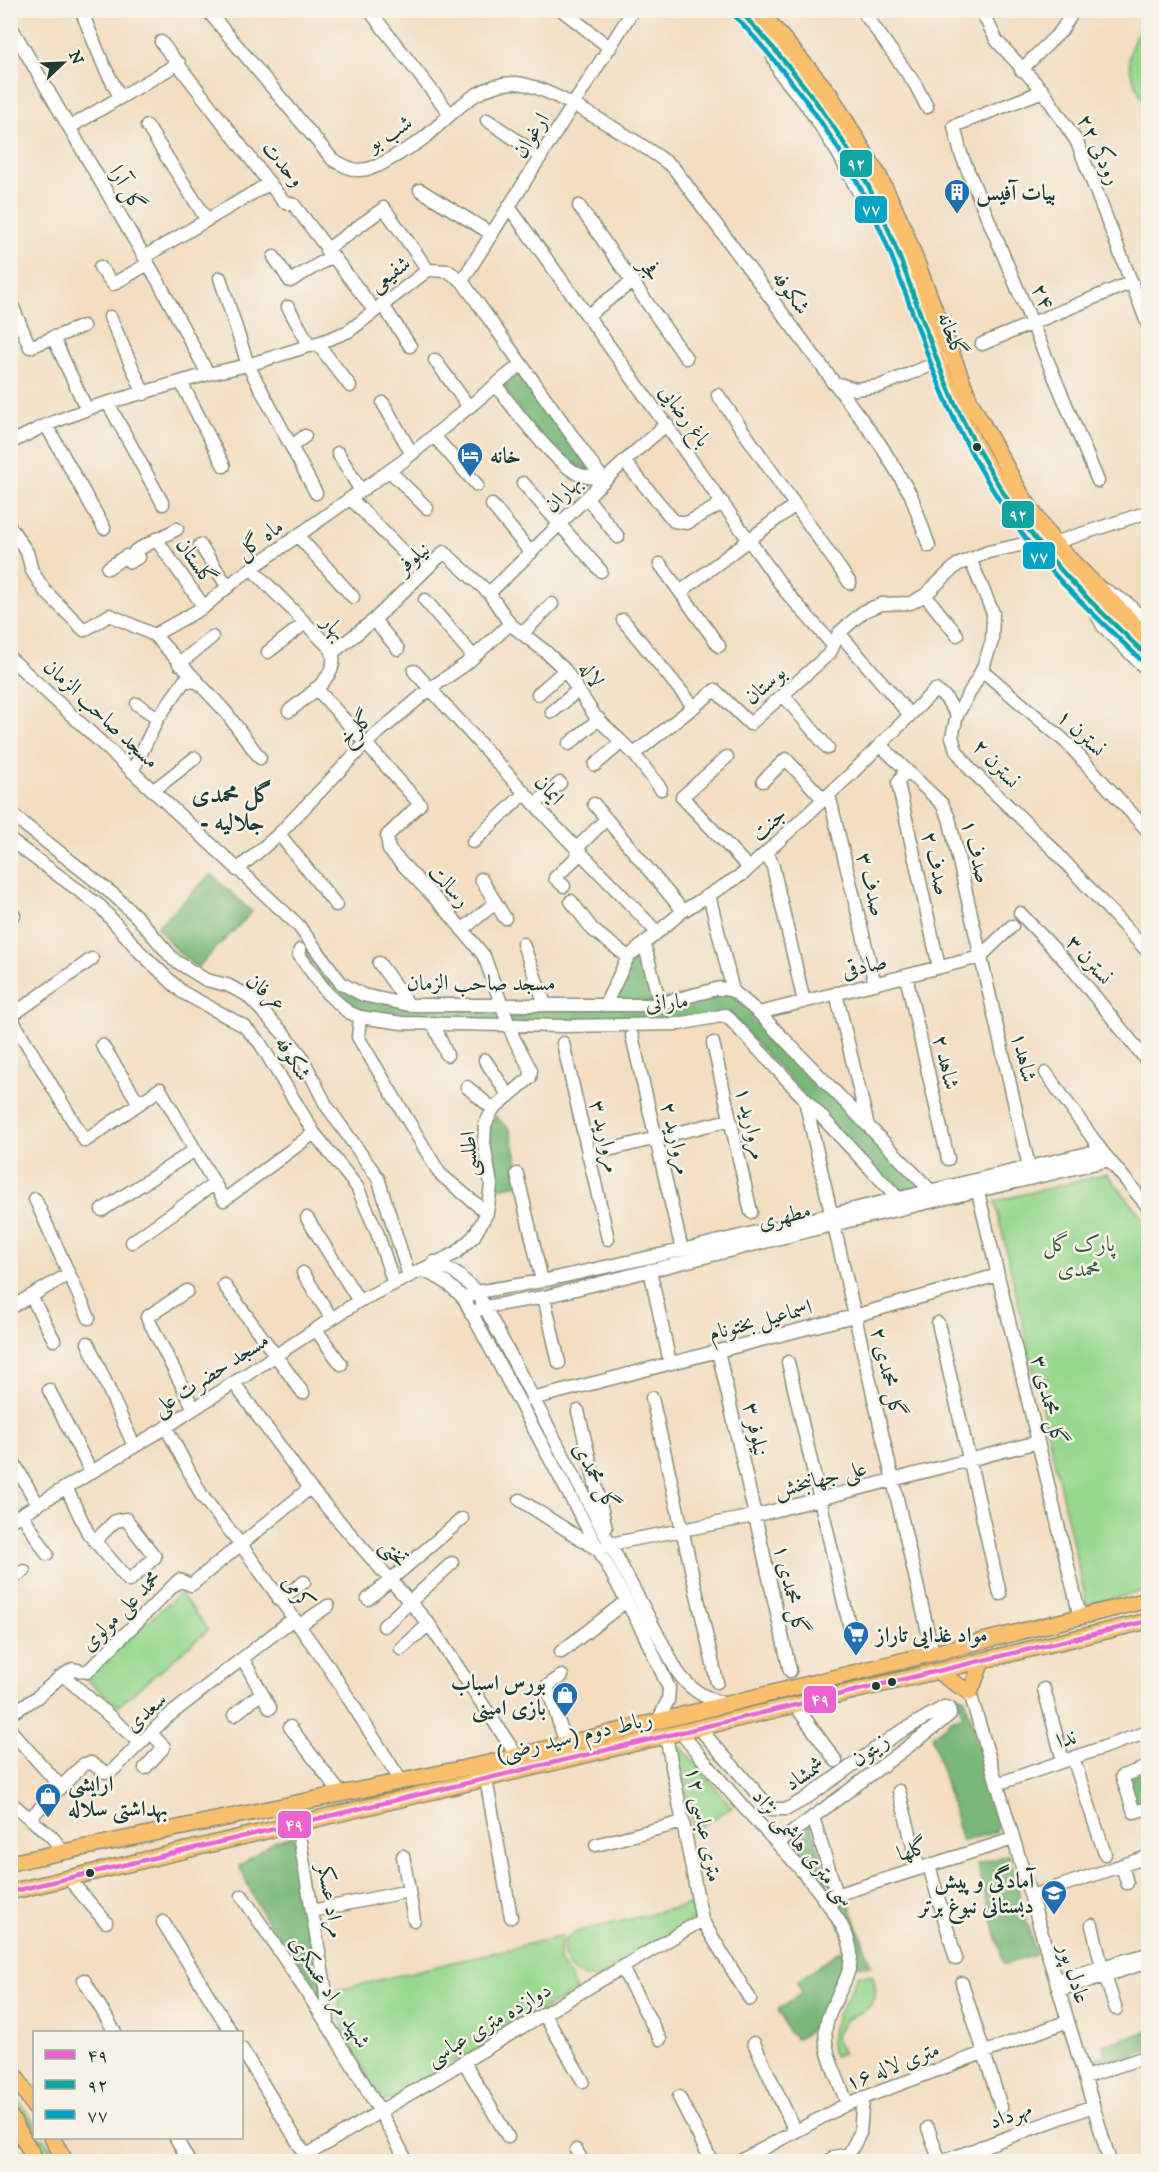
<svg xmlns="http://www.w3.org/2000/svg" width="1159" height="2172" font-family="'IM FELL DW Pica',Amiri,serif">
<rect width="100%" height="100%" fill="#f7f3e8"/>
<filter id="ink" filterUnits="userSpaceOnUse"><feTurbulence type="fractalNoise" baseFrequency=".0167" numOctaves="2"/><feDisplacementMap in="SourceGraphic" scale="12" xChannelSelector="R" yChannelSelector="G"/><feConvolveMatrix kernelMatrix="1 2 1 2 8 2 1 2 1" color-interpolation-filters="sRGB"/></filter>
<filter id="wash" filterUnits="userSpaceOnUse"><feTurbulence type="fractalNoise" baseFrequency=".008" numOctaves="4" result="noise"/><feDisplacementMap in="SourceGraphic" scale="24" xChannelSelector="R" yChannelSelector="G"/><feGaussianBlur stdDeviation="1.35" result="paint"/><feColorMatrix in="noise" values="0 0 0 0 0 0 0 0 0 0 0 0 0 0 0 0 0 1.4 0 .05"/><feComposite in="paint" operator="in"/></filter>
<g filter="url(#wash)">
<rect width="100%" height="100%" fill="#f3dec2"/>
<path fill="#97d88e" stroke="#5b8a61" stroke-width="1.5" d="M1148,17V111C1128,68 1118,58 1148,17Z
M1107,1174L1148,1224V1590L1087,1605L995,1201Z
M180,1593L208,1630L118,1706L85,1678Z
M677,1748H682L732,1807L694,1831Z
M692,1904L694,1919L597,1979C571,1977 561,1965 565,1940L576,1932Z
M562,1936L559,1962L570,1976L576,1991L383,2103L344,2038L337,1990Z
M857,1975H872C883,2004 868,2010 844,2020L835,2039L843,2053L833,2056C824,2025 848,2004 857,1975Z
M10,2086L34,2123V2138H44L58,2161H42L11,2106Z"/>
<path fill="#79b879" stroke="#4c7a56" stroke-width="1.5" d="M520,373L593,473C556,460 524,419 503,386Z
M211,874L252,912L197,968L175,949L157,927Z
M311,944L342,985L364,997L503,1007L506,1024L360,1016L337,1001L303,951Z
M642,947L657,1003L609,1002L630,959Z
M720,991L732,994L755,1014L924,1188L898,1196L731,1017L679,1022L510,1023L506,1007L616,1006Z
M495,1116L510,1130L523,1183L497,1188L489,1132Z
M955,1693L965,1698L998,1824L996,1832L962,1841L932,1736L952,1720L963,1716Z
M1148,1771V1803L1137,1807L1127,1778Z
M811,1823L829,1886L820,1889L783,1845Z
M294,1836L323,1991H314C284,1951 259,1913 239,1866L275,1841Z
M1009,1855L1036,1955L1004,1964L977,1864Z
M848,1899L871,1966L856,1965L830,1902Z
M841,1950C851,1978 823,2028 796,2039L787,2030L778,2009L802,1993L797,1981Z
M1148,2031V2051L1089,2071L1087,2060L1104,2056L1103,2045Z"/>
</g>
<g filter="url(#ink)">
<g fill="none" stroke-linecap="round" stroke-linejoin="round">
<g stroke="#898e7b" stroke-width="15">
<path id="minor" d="M81,10L104,66L120,97
M207,10L333,160C340,163 350,170 358,170C372,170 382,164 392,158C403,151 414,146 424,138C451,116 477,82 516,83C548,84 645,146 673,167L880,444L911,495L929,546
M369,10L450,114
M562,10L610,48
M862,10L915,84L927,107
M981,10L997,41L1043,91L1077,142L1148,325
M10,25L157,279L208,374
M161,42L283,201L294,205L374,310
M768,45L780,73L808,107L838,153L860,195L880,218
M1021,70L1061,31L1074,10
M1043,91L954,126L961,154L1098,481
M487,120L541,157
M147,126L207,220
M70,127L179,63
M420,190L492,234
M579,206L686,358
M509,207L787,593L832,644
M326,250L384,208L428,270
M144,257L270,183
M274,257L290,281L331,257
M100,267L113,284L148,264
M220,278L248,365L316,493
M462,281L633,10
M10,301L30,347L83,326
M382,304L410,346
M288,307L310,346
M588,315L633,281
M110,317L144,394
M53,337L87,410
M317,343L350,386
M982,344L1132,282
M435,360L469,407
M181,382L224,466
M832,382L855,389L880,386L946,359
M496,385C513,408 554,463 580,475C586,477 596,478 603,479
M718,395L850,583
M108,403L163,504
M383,403L412,454
M46,425L104,528
M434,436L477,485
M10,443L46,425L93,407L208,374L248,365L324,341L349,331L428,270L448,271L462,281L603,479
M292,446L305,436
M338,453L361,491
M624,461L674,521L687,523L723,503
M390,471L427,508
M523,483L601,571
M351,499L411,560
M588,499L618,537
M492,505L531,553
M10,527L27,552L32,571L45,591L84,630L110,615L154,635L204,607L238,578L403,461L520,365
M298,536L353,597
M156,539L204,607
M1054,543L1148,512
M200,545L228,587
M970,559L993,613L992,641L982,670L957,715L952,737L956,750L970,769L1052,848L1148,952
M660,564L719,646
M108,568L126,556L130,562L139,557L135,551L177,529
M252,569L331,649C343,675 306,697 289,711
M1105,590L1127,603L1148,624
M680,592L795,505
M489,593C549,536 604,477 667,424
M925,595L957,635
M425,600L474,657
M1092,606L1103,626L1148,671
M374,620L398,649
M623,620L694,707
M523,633L552,604
M839,633L910,715
M154,635L225,711L260,758
M268,652L305,623
M332,653L374,620L444,552L489,593L510,624L546,652L565,670L595,716L634,754L661,789
M10,658L298,925L341,983L363,995L409,1005H655L720,988L733,991L759,1013L931,1191
M179,664L212,637
M982,670L1067,743L1148,831
M414,671L552,823L657,932
M538,694L565,670
M783,695L828,748
M137,704L158,718
M552,712L577,691
M569,744L599,719
M880,745L942,804L949,818L1029,1167
M634,754L715,690L750,724L830,653L839,633L864,611L882,604L911,603L925,595L957,565L988,552L1038,541
M727,757L682,797L749,868
M595,765L622,742
M133,770L158,718L185,680L196,682
M905,771L898,783L939,967
M763,781L786,759L824,800
M154,790L195,758
M829,795L875,984
M535,804L560,783
M594,804L683,911
M10,810L16,818L115,896L138,918L174,960L206,980L227,985L247,995L283,1033L301,1055L326,1105L378,1178L409,1276
M279,834L336,905
M10,840L100,906L140,952L182,992L244,1026L260,1043L314,1133L357,1187L377,1232L394,1284
M473,842L525,793
M576,849L606,819
M767,852L773,867L804,1002
M237,870L279,834L365,744L431,688L466,664L510,624
M481,879L505,918
M564,886L555,878L581,853
M709,895L733,991
M571,901L593,930L628,957
M1020,913L1071,967L1148,1062
M10,917L14,915
M462,930L494,904
M644,943L660,1004
M523,944L545,1004
M300,950L299,955L327,993L348,1012L360,1017L402,1023L563,1026L679,1024L726,1015L898,1198
M980,957L1012,926
M379,963L409,1005
M906,976L948,1159
M836,993L868,1126
M606,1003L628,957L683,911L743,874L851,774L935,690L945,697L957,715
M759,1013L980,957
M10,1016L85,1141L160,1089L224,1200L314,1133
M11,1016L92,959
M360,1017L358,1037L440,1174L487,1213
M433,1023L447,1055
M632,1036L682,1250
M563,1043L608,1239
M713,1043L751,1212
M102,1045L139,1103
M485,1060L509,1096
M1046,1073L1101,1150L1148,1207
M467,1087L493,1109
M805,1100L933,1654
M588,1155L729,1120
M517,1174L542,1281
M978,1192L1080,1617
M35,1199L89,1318
M102,1210L195,1150
M307,1218L359,1301
M132,1242L214,1184
M434,1262L457,1274L477,1292L677,1671C690,1690 704,1698 726,1704
M420,1270C439,1276 450,1284 464,1299L643,1632L669,1688L668,1700L658,1721
M650,1270L670,1363
M303,1273L332,1319
M224,1285L303,1393
M187,1291L147,1317L194,1409
M31,1296L54,1340
M544,1297L559,1363
M464,1299L477,1292L542,1281L682,1250L1101,1150
M10,1308L69,1274
M471,1314L484,1307L544,1297L832,1225L1109,1160
M938,1323L1000,1594
M316,1330L341,1364
M88,1343L134,1446
M718,1351L790,1671
M788,1362L852,1637
M234,1383L310,1488L429,1624L517,1756
M49,1390L91,1472
M652,1398L717,1682
M532,1399L854,1316L998,1275
M578,1411L606,1528
M166,1427L202,1496L242,1546L330,1669L401,1781
M10,1456L38,1505
M66,1487L88,1533L129,1581L155,1557L126,1519L115,1521L95,1541
M520,1500L598,1550L610,1544L754,1516L1038,1442
M22,1514L47,1554
M10,1521L160,1431L359,1301L456,1253L474,1236L487,1213L491,1185L484,1143L485,1125L493,1109L530,1078L531,1070L514,1039L484,956L447,911L389,850L387,836L420,804L316,688
M10,1579L24,1571
M368,1599L462,1519
M279,1600L304,1582
M298,1626L328,1606
M384,1626L452,1563
M401,1649L429,1624
M561,1652L626,1601
M243,1659L270,1708
M63,1675L140,1743
M562,1676L547,1686L566,1744
M1044,1689L1063,1761
M970,1693L1110,2162
M795,1705L836,1761
M10,1714L36,1698L60,1677L73,1669L87,1672L179,1580L191,1585L310,1488
M234,1715L260,1694
M290,1727L341,1794
M699,1728L771,1809H787L805,1799L895,1735L944,1707L949,1708L950,1714L936,1726L778,1843
M11,1731L61,1787
M681,1733C703,1759 725,1787 748,1812C774,1840 851,1917 851,1954C851,1982 830,2001 826,2026C822,2053 840,2080 847,2104
M666,1736L702,1920L750,1999
M1073,1758L1105,1854
M1148,1767L1122,1776L1134,1812L1148,1808
M145,1768L164,1747L151,1733
M486,1779L511,1917
M997,1784L1148,1732
M899,1791L919,1869
M10,1802L51,1836L64,1852
M813,1817L837,1895
M30,1818L84,1764L91,1763L105,1772L112,1771L166,1718L293,1619
M297,1824L325,1987L328,2021
M596,1845L683,1822
M403,1856L414,1920
M1122,1865L1127,1883
M929,1866L956,1959
M68,1878L106,1922
M242,1896C301,1983 359,2068 407,2162
M1031,1896L1144,1858
M823,1899L1013,1839
M312,1911L409,1891
M163,1922L231,2032
M1092,1925L1102,1967
M622,1968L660,2039
M1105,1976L1116,2009
M84,1980L115,2032
M1056,1980L1148,1954
M962,1983L1001,2107
M1059,1990L1148,1962
M544,2014L583,2081
M754,2043L795,2131
M242,2049L309,2161
M464,2062L508,2137
M1085,2077L1148,2056
M679,2097L712,2162
M928,2128L940,2162
M176,2138L189,2162
M980,2147L985,2162
M576,2150L583,2162
M295,2162L702,1920
M738,2162L847,2104L1068,2021
M830,2162L834,2157L849,2154L860,2133L863,2098
M941,2162L1093,2106"/>
</g>
<g stroke="#898e7b" stroke-width="18">
<path id="major" d="M739,10C802,74 855,147 889,230C920,304 941,386 982,456C1005,496 1031,536 1062,571C1089,601 1120,628 1148,657
M759,10L829,93L879,176L900,219L970,401L1021,494L1054,543L1148,638
M938,1672L970,1693L982,1661
M10,1863L489,1763L1148,1600
M10,1892L1148,1621
M10,2066L34,2107
M10,2116L37,2162
M52,2138L66,2162"/>
</g>
<use href="#minor" stroke="#fff" stroke-width="12"/>
<use href="#major" stroke="#f9bf6d" stroke-width="15"/>
<g stroke="#f7f3e8" stroke-width="9">
<path id="bus-1" d="M10,1892L1148,1621"/>
</g>
<g stroke="#f7f3e8" stroke-width="9">
<path id="bus-2" d="M739,10C801,76 855,147 889,231C917,297 935,367 968,430C993,480 1024,528 1061,570C1088,601 1119,628 1148,657"/>
</g>
<g stroke="#f7f3e8" stroke-width="9">
<path id="bus-3" d="M734,15C795,80 846,149 881,231C910,297 928,368 961,433C987,484 1018,533 1056,576C1083,606 1114,633 1143,662"/>
</g>
<use href="#bus-1" stroke="#ec62cf" stroke-width="4.5"/>
<use href="#bus-2" stroke="#0fa6a1" stroke-width="4.5"/>
<use href="#bus-3" stroke="#02a4c6" stroke-width="4.5"/>
</g>
</g>
<defs>
<g id="building-pin" transform="scale(1.35)"><path d="M0 17L-7.5 6A9.5 9.5 0 1 1 7.5 6Z" fill="#1f6fb2" stroke="#f7f3e8"/><path d="M-4-6H4V6H1V3H-1V6H-4ZM-2.5-4.3h1.7v1.8h-1.7ZM.8-4.3h1.7v1.8H.8ZM-2.5-1h1.7V.8h-1.7ZM.8-1h1.7V.8H.8Z" fill="#fff"/></g>
<g id="hotel-pin" transform="scale(1.35)"><path d="M0 17L-7.5 6A9.5 9.5 0 1 1 7.5 6Z" fill="#1f6fb2" stroke="#f7f3e8"/><path d="M-6-4.5h1.5V1H6V5H4.5V3h-9V5H-6ZM-4 0a1.8 1.8 0 1 1 3.6 0ZM.5 0V-2.5h3Q6-2.5 6 0Z" fill="#fff"/></g>
<g id="supermarket-pin" transform="scale(1.35)"><path d="M0 17L-7.5 6A9.5 9.5 0 1 1 7.5 6Z" fill="#1f6fb2" stroke="#f7f3e8"/><path d="M-6-5.5h2.5l.6 2H6L4.5 2H-2.5L-4.4-4H-6ZM-1.5 3.2a1.3 1.3 0 1 0 .1 0ZM3 3.2a1.3 1.3 0 1 0 .1 0Z" fill="#fff"/></g>
<g id="shop-pin" transform="scale(1.35)"><path d="M0 17L-7.5 6A9.5 9.5 0 1 1 7.5 6Z" fill="#1f6fb2" stroke="#f7f3e8"/><path d="M-5-2.5h2.3a2.7 3.5 0 0 1 5.4 0H5L5.5 6h-11ZM-1.5-2.5h3a1.5 2.3 0 0 0-3 0Z" fill="#fff"/></g>
<g id="school-pin" transform="scale(1.35)"><path d="M0 17L-7.5 6A9.5 9.5 0 1 1 7.5 6Z" fill="#1f6fb2" stroke="#f7f3e8"/><path d="M0-5L7-2L0 1L-7-2ZM-4 1L0 2.5L4 1V4Q0 6-4 4Z" fill="#fff"/></g>
</defs>
<g fill-rule="evenodd">
<use href="#building-pin" x="957" y="192"/>
<use href="#hotel-pin" x="470" y="455"/>
<use href="#supermarket-pin" x="856" y="1634"/>
<use href="#shop-pin" x="565" y="1695"/>
<use href="#shop-pin" x="48" y="1796"/>
<use href="#school-pin" x="1054" y="1893"/>
</g>
<g fill="#1f3d34" stroke="#f7f3e8" stroke-width="2">
<circle cx="977" cy="447" r="5"/>
<circle cx="892" cy="1682" r="5"/>
<circle cx="876" cy="1686" r="5"/>
<circle cx="90" cy="1873" r="5"/>
</g>
<g text-anchor="middle" stroke-width="5" stroke-linejoin="round" paint-order="stroke">
<g font-size="22" fill="#1f3d34" stroke="#f7f3e8">
<text transform="translate(389 132) rotate(-31)" y="8">شب بو</text>
<text transform="translate(530 135) rotate(-58)" y="8">ارغوان</text>
<text transform="translate(1100 149) rotate(65)" y="8">رودکی ۲۲</text>
<text transform="translate(284 163) rotate(49)" y="8">وحدت</text>
<text transform="translate(128 188) rotate(60)" y="8">گل آرا</text>
<text transform="translate(651 269) rotate(55)" y="8">فجر</text>
<text transform="translate(389 273) rotate(-36)" y="8">شفیعی</text>
<text transform="translate(792 292) rotate(54)" y="8">شکوفه</text>
<text transform="translate(1044 296) rotate(67)" y="8">۲۴</text>
<text transform="translate(953 334) rotate(69)" y="8">گلخانه</text>
<text transform="translate(686 415) rotate(54)" y="8">باغ رضایی</text>
<text transform="translate(562 493) rotate(-46)" y="8">بهاران</text>
<text transform="translate(259 538) rotate(-35)" y="8">ماه گل</text>
<text transform="translate(412 557) rotate(-41)" y="8">نیلوفر</text>
<text transform="translate(197 561) rotate(55)" y="8">گلستان</text>
<text transform="translate(335 627) rotate(50)" y="8">بهار</text>
<text transform="translate(592 674) rotate(56)" y="8">لاله</text>
<text transform="translate(764 684) rotate(-41)" y="8">بوستان</text>
<text transform="translate(102 713) rotate(43)" y="8">مسجد صاحب الزمان</text>
<text transform="translate(355 727) rotate(-43)" y="8">گلرخ</text>
<text transform="translate(1082 732) rotate(44)" y="8">نسترن ۱</text>
<text transform="translate(997 763) rotate(48)" y="8">نسترن ۲</text>
<text transform="translate(550 789) rotate(48)" y="8">ایمان</text>
<text transform="translate(768 823) rotate(-42)" y="8">جنت</text>
<text transform="translate(977 851) rotate(76)" y="8">صدف ۱</text>
<text transform="translate(937 863) rotate(77)" y="8">صدف ۲</text>
<text transform="translate(872 884) rotate(76)" y="8">صدف ۳</text>
<text transform="translate(450 885) rotate(47)" y="8">رسالت</text>
<text transform="translate(1090 959) rotate(49)" y="8">نسترن ۳</text>
<text transform="translate(864 965) rotate(-14)" y="8">صادقی</text>
<text x="481" y="990">مسجد صاحب الزمان</text>
<text transform="translate(267 991) rotate(40)" y="8">عرفان</text>
<text transform="translate(667 1001) rotate(-4)" y="8">مارانی</text>
<text transform="translate(1025 1057) rotate(77)" y="8">شاهد۱</text>
<text transform="translate(294 1058) rotate(58)" y="8">شکوفه</text>
<text transform="translate(947 1062) rotate(77)" y="8">شاهد ۲</text>
<text transform="translate(752 1123) rotate(77)" y="8">مروارید ۱</text>
<text transform="translate(606 1136) rotate(77)" y="8">مروارید ۳</text>
<text transform="translate(677 1138) rotate(77)" y="8">مروارید ۲</text>
<text transform="translate(468 1154) rotate(-93)" y="8">اطلسی</text>
<text transform="translate(784 1215) rotate(-14)" y="8">مطهری</text>
<text transform="translate(760 1319) rotate(-15)" y="8">اسماعیل بختونام</text>
<text transform="translate(889 1372) rotate(77)" y="8">گل محمدی ۲</text>
<text transform="translate(210 1373) rotate(-33)" y="8">مسجد حضرت علی</text>
<text transform="translate(1050 1400) rotate(76)" y="8">گل محمدی ۳</text>
<text transform="translate(757 1429) rotate(78)" y="8">نیلوفر ۳</text>
<text transform="translate(597 1476) rotate(62)" y="8">گل محمدی</text>
<text transform="translate(820 1478) rotate(-14)" y="8">علی جهانبخش</text>
<text transform="translate(395 1552) rotate(48)" y="8">تختی</text>
<text transform="translate(792 1589) rotate(77)" y="8">گل محمدی ۱</text>
<text transform="translate(299 1592) rotate(54)" y="8">کرمی</text>
<text transform="translate(120 1610) rotate(-45)" y="8">محمد علی مولوی</text>
<text transform="translate(145 1711) rotate(-42)" y="8">سعدی</text>
<text transform="translate(574 1735) rotate(-13)" y="8">رباط دوم (سید رضی)</text>
<text transform="translate(1066 1738) rotate(-19)" y="8">ندا</text>
<text transform="translate(869 1749) rotate(-36)" y="8">زیتون</text>
<text transform="translate(804 1773) rotate(-34)" y="8">شمشاد</text>
<text transform="translate(705 1824) rotate(79)" y="8">۱۲ متری عباسی</text>
<text transform="translate(804 1847) rotate(50)" y="8">سی متری هاشمی نژاد</text>
<text transform="translate(912 1849) rotate(-18)" y="8">گلها</text>
<text transform="translate(332 1901) rotate(80)" y="8">مراد عسکر</text>
<text transform="translate(1075 1973) rotate(73)" y="8">عادل پور</text>
<text transform="translate(331 1991) rotate(57)" y="8">شهید مراد عسکری</text>
<text transform="translate(488 2023) rotate(-31)" y="8">دوازده متری عباسی</text>
<text transform="translate(892 2065) rotate(-21)" y="8">۱۶ متری لاله</text>
<text transform="translate(1010 2114) rotate(-20)" y="8">مهرداد</text>
</g>
<g font-size="22" font-weight="bold" fill="#1f3d34" stroke="#f7f3e8" text-anchor="start">
<text x="976" y="200">بیات آفیس</text>
<text x="490" y="463">خانه</text>
<text x="876" y="1642">مواد غذایی تاراز</text>
<text x="546" y="1690" text-anchor="end">بورس اسباب<tspan x="546" dy="25">بازی امینی</tspan></text>
<text x="68" y="1791">ارایشی<tspan x="68" dy="25">بهداشتی سلاله</tspan></text>
<text x="1034" y="1888" text-anchor="end">آمادگی و پیش<tspan x="1034" dy="25">دبستانی نبوغ برتر</tspan></text>
</g>
<g font-size="22" fill="#375c46" stroke="#f7f3e8">
<text x="1079" y="1251">پارک گل<tspan x="1079" dy="25">محمدی</tspan></text>
</g>
<g font-size="24" font-weight="bold" fill="#1f3d34" stroke="#f7f3e8">
<text x="232" y="802">گل محمدی<tspan x="232" dy="28">- جلالیه</tspan></text>
</g>
</g>
<g stroke="#f7f3e8" stroke-width="2">
<rect x="839" y="149" width="34" height="29" rx="6" fill="#0fa6a1"/>
<rect x="854" y="195" width="34" height="29" rx="6" fill="#02a4c6"/>
<rect x="1001" y="500" width="34" height="29" rx="6" fill="#0fa6a1"/>
<rect x="1022" y="541" width="34" height="29" rx="6" fill="#02a4c6"/>
<rect x="803" y="1685" width="34" height="29" rx="6" fill="#ec62cf"/>
<rect x="277" y="1810" width="35" height="29" rx="6" fill="#ec62cf"/>
</g>
<g font-size="16" text-anchor="middle" font-weight="bold" fill="#fff">
<text x="856" y="169">۹۲</text>
<text x="871" y="215">۷۷</text>
<text x="1018" y="520">۹۲</text>
<text x="1039" y="562">۷۷</text>
<text x="820" y="1705">۴۹</text>
<text x="294" y="1830">۴۹</text>
</g>
<rect width="1159" height="2172" fill="none" stroke="#f7f3e8" stroke-width="36"/>
<rect x="33" y="2031" width="210" height="108" fill="#f7f3e8" stroke="#a1aaa0" stroke-width="1.5"/>
<rect x="45" y="2050" width="30" height="9" fill="#ec62cf" stroke="#a1aaa0" stroke-width="1.5"/>
<text x="87" y="2061" font-size="18" fill="#1f3d34">۴۹</text>
<rect x="45" y="2080" width="30" height="9" fill="#0fa6a1" stroke="#a1aaa0" stroke-width="1.5"/>
<text x="87" y="2091" font-size="18" fill="#1f3d34">۹۲</text>
<rect x="45" y="2110" width="30" height="9" fill="#02a4c6" stroke="#a1aaa0" stroke-width="1.5"/>
<text x="87" y="2121" font-size="18" fill="#1f3d34">۷۷</text>
<g transform="translate(63 63) rotate(67)" stroke="#f7f3e8" stroke-width="4.5" paint-order="stroke">
<path d="M0-4.5L10 22L0 15L-10 22Z" fill="#1f3d34"/>
<text y="-9" font-size="16" font-weight="bold" text-anchor="middle" fill="#1f3d34">N</text>
</g>
</svg>
